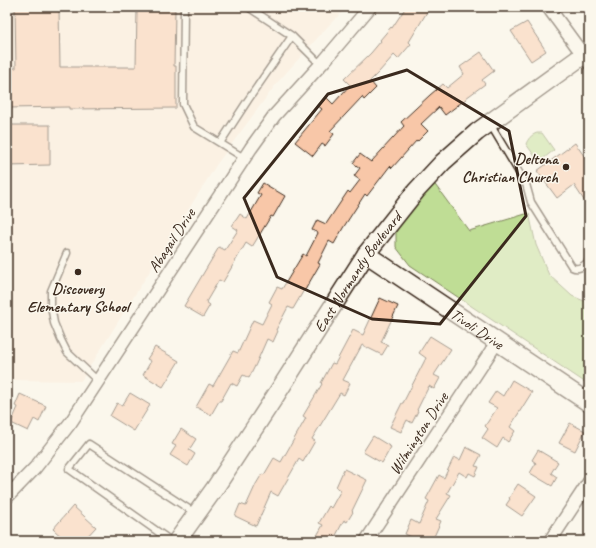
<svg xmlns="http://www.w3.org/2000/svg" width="596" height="548" font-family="Caveat,sans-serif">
<rect width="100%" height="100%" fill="#fbf7ec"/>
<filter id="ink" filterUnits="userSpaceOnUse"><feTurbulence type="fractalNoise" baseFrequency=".025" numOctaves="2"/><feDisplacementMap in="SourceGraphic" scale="8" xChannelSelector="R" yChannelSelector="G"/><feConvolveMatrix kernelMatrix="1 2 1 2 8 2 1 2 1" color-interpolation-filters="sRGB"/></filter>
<g filter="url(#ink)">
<path fill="#fae9d8" d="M7,7H348L331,23L277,83L217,164L81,381L7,380Z"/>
<path fill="#bfdd95" stroke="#7d845a" d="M537,133H542L554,150L539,162L526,144C528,139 531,135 537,133Z
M433,182L469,231L529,213L536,245L549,275L572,296L589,303V385L410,265L396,247V232L406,213Z"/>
<path fill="#f8c7a8" stroke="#3b2a1e" d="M15,7H59L60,67H136L137,9L175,10L174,66H176V108L69,109V107L7,108V68H16Z
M406,7H430L409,42L411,44L398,59L394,55L379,72L370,81L376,88L364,100L362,97L330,131L334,134L325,146L322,144L313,156L295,142L322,109L318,106L326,97L333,104L350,85L344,79L371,53L381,41L380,40L391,27L392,28Z
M527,22L546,51L531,61L511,31Z
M481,52L494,71L482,80L485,84L466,98V99L445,115L439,107L421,124L428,131L418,141L417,140L392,168L390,166L367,196L365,194L343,228L334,244L329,241L318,263L320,264L305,290H304L293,309L288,307L276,330L278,331L273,342L267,339L256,364L249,378L243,375L237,386L231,383L221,401H219L211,415L196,407L209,384L213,386L233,351L238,353L253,320L262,324L272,304L269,302L277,287L282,289L303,254L306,256L318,233L312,230L317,220L326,224L348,191L350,193L360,180L354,176L360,168L353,163L360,154L371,162L404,126L401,122L430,95L443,84L447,88L464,74L460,67Z
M7,125H50V165L7,166Z
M575,143L589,163V208L574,185L557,198L537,171Z
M263,183L285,196L273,217L271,216L252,247L246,243L223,282L219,280L206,302L210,305L203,317L184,306L219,247L225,250L238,230L232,226L240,214L247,219L261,195L257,193Z
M380,298L398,306L381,342L388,345L382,355L362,345L343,380L350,383L344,395L340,393L312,439L315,441L303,462L299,459L278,496L271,492L256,526L235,516L240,504L246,506L256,484L262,474L264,475L274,458L281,462L306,418L303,416L322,384L321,383L332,363L335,364L353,330L363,335Z
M430,336L451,349L434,375L440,378L434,389L429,386L417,410L418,411L412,423L407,420L401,432L390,427L402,403H403L426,358L419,353Z
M155,347L179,361L163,387L143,375L151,361L147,359Z
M512,380L532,392L510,427L515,431L508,442L503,438L497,448L482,438L488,429L485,426L497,408L488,403L496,391L503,396Z
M130,393L150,405L134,431L110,416L117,403L122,406Z
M20,394L46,406L39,422L34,419L28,431L11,423L18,407L15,406Z
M570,423L585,431L575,451L559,443Z
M181,429L196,439L189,450L195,454L188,466L170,455L176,446L172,444Z
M373,436L391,447L382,463L363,452Z
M466,447L481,455L475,466L479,467L475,476L469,473L467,477L459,472L447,493L451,495L436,519L441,521L432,541H420L405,534L411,520L419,524L429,501L426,499L439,475L444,478L454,457L460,460Z
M538,450L558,462L551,473L557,477L552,486L530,473L536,463L532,460Z
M344,469L367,480L352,511L353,512L347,522L344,520L333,541H314L323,525L319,523L329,506L331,508L341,490L336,487Z
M518,484L536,496L522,516L506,505L510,499L509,498Z
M73,506L96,527L83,541H66L53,529Z"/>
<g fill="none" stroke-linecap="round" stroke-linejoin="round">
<g stroke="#3b2a1e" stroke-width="9">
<path id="lane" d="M184,7L183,104L194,127L244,158
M248,7L292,36L321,65
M490,124L526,184L531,202L572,267C579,271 584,265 589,261
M220,143L248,100L292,36
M67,253L51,291V305L54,323L61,340L67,352L98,381
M171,541L69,469L89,444L195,513"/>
</g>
<g stroke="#3b2a1e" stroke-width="15">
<path id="street" d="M548,7L589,63
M7,497L35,468L71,422L251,148L274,116L325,60L370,7
M366,541L497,342
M550,541L589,482"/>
</g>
<g stroke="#3b2a1e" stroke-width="20">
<g id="secondary">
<path id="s1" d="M366,254L589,403"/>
<path id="s2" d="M177,541L215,488L276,395L366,254L416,191L443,162L477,132L589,51"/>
</g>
</g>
<use href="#lane" stroke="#fbf7ec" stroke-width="6"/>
<use href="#street" stroke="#fbf7ec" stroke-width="12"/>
<use href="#secondary" stroke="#fbf7ec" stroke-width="17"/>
</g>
</g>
<path d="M0 0H596V548H0ZM407,70L509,131L526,216L440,324L372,319L277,277L244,198L328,94Z" fill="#fbf7ec" fill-opacity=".55" fill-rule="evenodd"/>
<path fill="none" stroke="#3b2a1e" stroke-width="3" stroke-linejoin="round" d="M407,70L509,131L526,216L440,324L372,319L277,277L244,198L328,94Z"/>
<g fill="#3b2a1e" stroke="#fbf7ec" stroke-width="1.5">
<circle cx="566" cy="167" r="4"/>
<circle cx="78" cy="272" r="4"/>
</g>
<g text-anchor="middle" stroke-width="3" stroke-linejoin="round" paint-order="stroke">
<g font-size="16" font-weight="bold" fill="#3b2a1e" stroke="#fbf7ec" text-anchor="end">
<text x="558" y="164">Deltona<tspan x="558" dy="18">Christian Church</tspan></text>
<text x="78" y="294" text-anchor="middle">Discovery<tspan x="78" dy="18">Elementary School</tspan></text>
</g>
<g font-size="16" fill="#3b2a1e" stroke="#fbf7ec">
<text transform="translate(171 240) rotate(-57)" y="6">Abagail Drive</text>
<text dy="6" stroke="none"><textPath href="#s2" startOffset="324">East Normandy Boulevard</textPath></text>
<text dy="6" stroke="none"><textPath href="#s1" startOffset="134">Tivoli Drive</textPath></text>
<text transform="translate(418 433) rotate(-57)" y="6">Wilmington Drive</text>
</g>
</g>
<rect width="596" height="548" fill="none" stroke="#fbf7ec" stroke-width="24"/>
<rect x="12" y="12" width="572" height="524" fill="none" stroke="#3b2a1e" stroke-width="1.5" filter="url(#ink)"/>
</svg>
